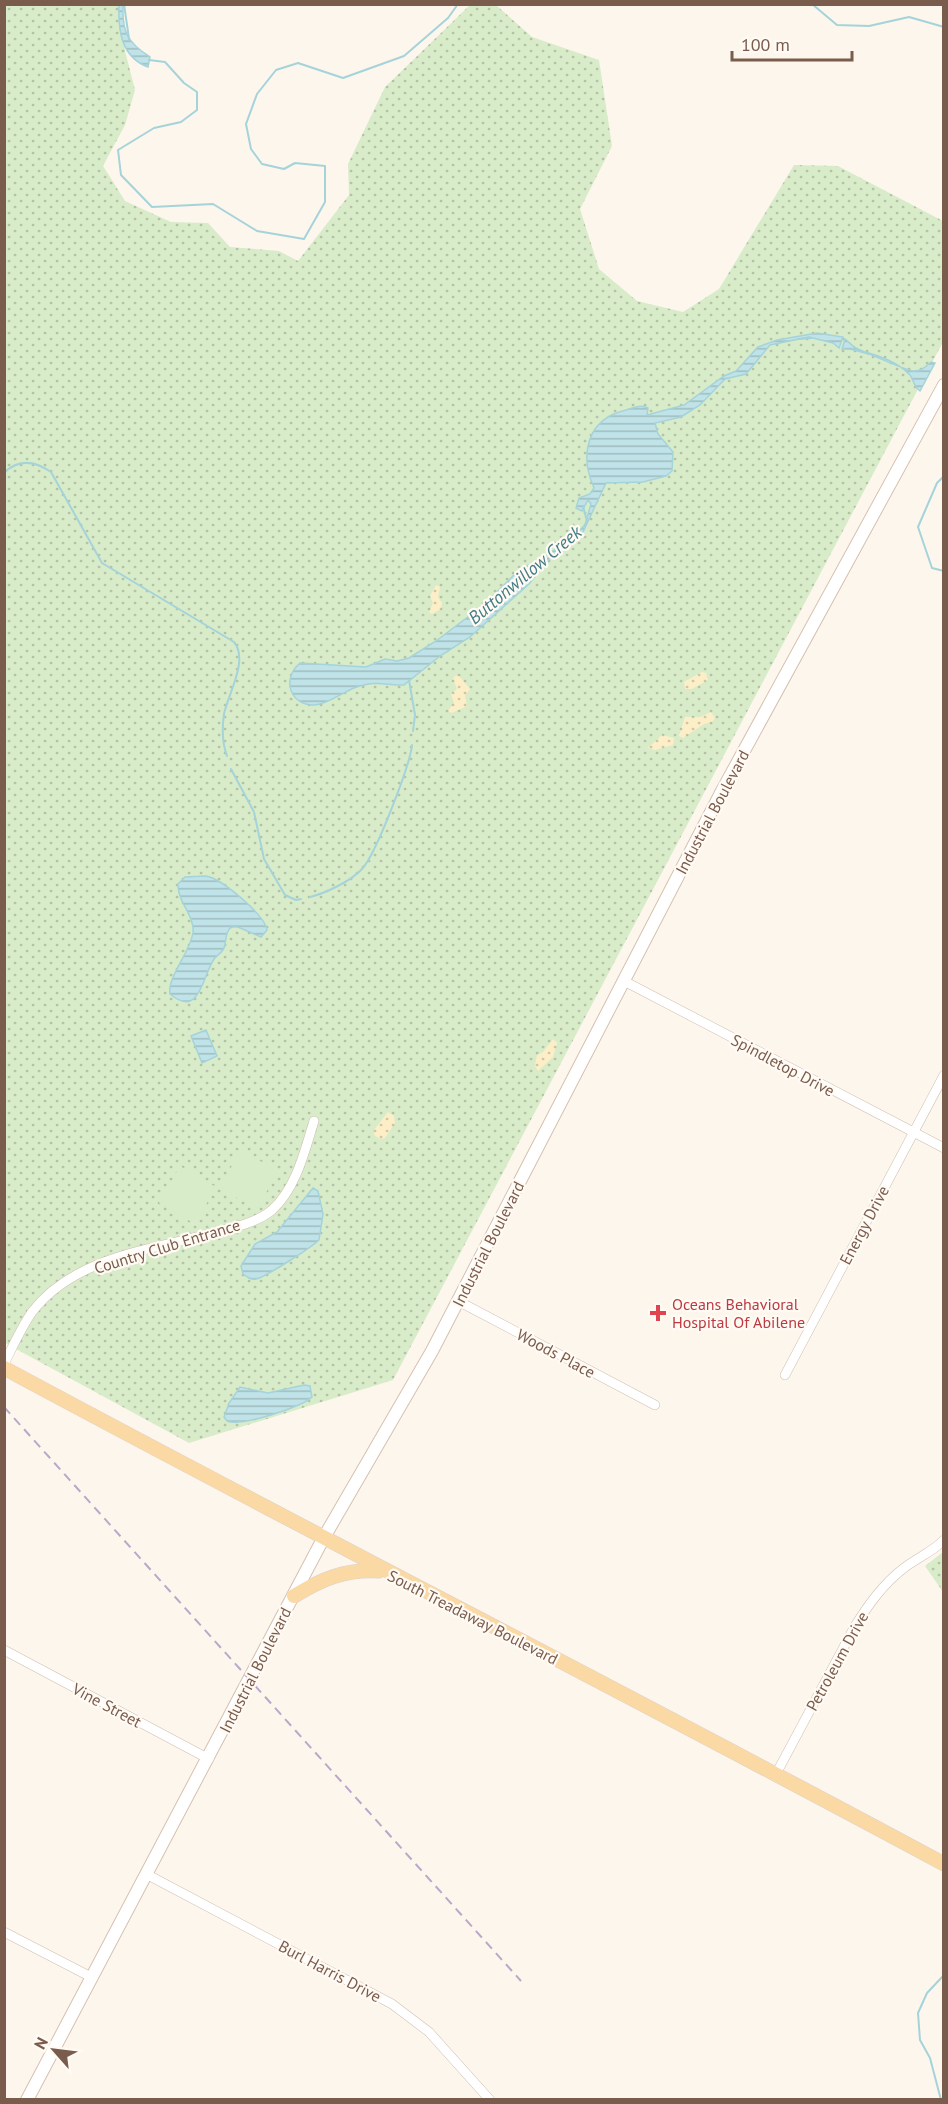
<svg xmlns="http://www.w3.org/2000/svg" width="948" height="2104" font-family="'PT Sans',sans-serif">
<defs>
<pattern id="grass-dots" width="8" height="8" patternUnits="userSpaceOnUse" patternTransform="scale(1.5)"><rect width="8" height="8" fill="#d8ecc9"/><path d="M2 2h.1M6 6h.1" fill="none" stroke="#b4c2a5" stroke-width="1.8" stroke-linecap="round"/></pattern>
<pattern id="sand-dots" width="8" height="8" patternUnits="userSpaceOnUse" patternTransform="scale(1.5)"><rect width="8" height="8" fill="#fcefc7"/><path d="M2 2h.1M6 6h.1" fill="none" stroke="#d1c5a4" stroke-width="1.8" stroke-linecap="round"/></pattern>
<pattern id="water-rules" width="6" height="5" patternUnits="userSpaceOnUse" patternTransform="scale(1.5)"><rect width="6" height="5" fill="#bfe3e8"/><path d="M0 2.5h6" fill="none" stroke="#a0bbbe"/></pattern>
</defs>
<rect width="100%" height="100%" fill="#fdf6ec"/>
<path fill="url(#grass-dots)" d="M471,4L496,5L532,37L599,60L612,146L580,209L599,269L637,301L683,312L719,289L794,165L838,166L943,221V342L393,1380L189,1443L5,1343V5H119L125,51L135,90L125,125L103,166L125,201L171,222L208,223L230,247L279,251L298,261L349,195L348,164L385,87Z
M943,1552V1592L925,1566Z"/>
<path fill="url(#sand-dots)" d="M436,585L440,587L438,597L442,603L441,609L432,614L429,612L433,603L430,596Z
M702,672L706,673L708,680L692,689H685L684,682Z
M455,676H459L470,689L465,696L467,706L452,713L448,711L454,703L451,694L457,689L453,679Z
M711,712L715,718L712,722L704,724L683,738L679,736L685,717H700Z
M662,735L674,738L673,745L655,750L648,748Z
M553,1039L557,1043L553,1057L538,1071L535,1066L537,1055L543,1052Z
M388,1112L394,1116L395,1123L385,1138L380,1139L374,1135V1130Z"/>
<path fill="#d8ecc9" d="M241,1150L278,1171L257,1209L219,1188Z
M180,1166L216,1187L195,1224L159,1203Z"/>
<path fill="url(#water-rules)" stroke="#a5d3da" stroke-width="1.5" d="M119,5H123C122,32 127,42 150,57L148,67C121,57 118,30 119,5Z
M817,333L843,337L839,348L833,343L809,337L770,345L746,374L725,379L700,405L681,417L655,423L658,434L673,452L672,471L666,476L643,482L606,483L583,532L550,558L529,584L470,637L440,656L404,685C384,685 376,680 354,688C342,693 327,704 315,705C290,706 281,679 300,663L366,667L385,659L397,661L409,658L436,641L485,604L520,569L538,561L572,538L585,525L591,504L588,500L582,511L576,508L579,498L590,494L594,488C579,454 587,419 626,410C633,408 641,404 648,408L647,415L684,405L724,376L736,371L758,347L777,340Z
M845,339C849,342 852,346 856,348C865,352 907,371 914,371C922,371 926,366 931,362L935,363L920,391C914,387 914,381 910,375C897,360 861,348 842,349Z
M206,876C221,878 265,915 267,930L261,937L238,927H231C224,934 227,940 224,948C222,953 217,955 214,959C202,977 200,1019 170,994C167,978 190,952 193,933C195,916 177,901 178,884L185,877Z
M206,1030L217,1056L202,1063L191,1036Z
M313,1188L318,1191L323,1214L319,1240C312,1247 264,1278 256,1279C251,1280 247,1277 243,1274L241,1266L255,1244L277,1232Z
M304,1385L310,1386L312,1397C303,1407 240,1427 227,1421L224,1417L229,1403L240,1387L268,1393Z"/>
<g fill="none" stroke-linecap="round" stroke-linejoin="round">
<path stroke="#a5d3da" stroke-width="2" d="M124,4L129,39
M812,4L837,25L869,26L909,17L944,27
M149,60L165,62L184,83L197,92V110L181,122L154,128L118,150L121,175L152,207L213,204L257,231L304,239L325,202V166L295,163L284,169L262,164L251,149L246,124L257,94L276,70L298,63L343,78L404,56L448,18L458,4
M798,339L811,338
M852,349L869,354
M4,473C19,458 35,461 51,472L102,563L234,642C249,660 228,694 224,714C222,728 222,743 227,756
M944,476L937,483L918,527L932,568L944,571
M583,506L587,521
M409,680L415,715L413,731
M231,769L254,812L264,859L285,895L296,900L301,899
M310,897C326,893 351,881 362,869C376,854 410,765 412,745
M941,2100L930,2058L920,2040L918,2013L927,1993L944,1975"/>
<g stroke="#d1beb0" stroke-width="10">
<path id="street" d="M624,981L944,1148
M458,1301L655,1405
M4,1364C13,1346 21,1328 32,1312C74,1257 151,1250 212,1233C231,1228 257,1223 272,1210C296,1189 305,1150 314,1121
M785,1375L944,1075
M4,1650L209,1759
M776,1774L855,1626C869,1604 883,1584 904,1568C917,1558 932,1552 944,1540
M148,1875L392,2004L429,2032L490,2100
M4,1932L93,1978"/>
</g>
<g stroke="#d6c0b0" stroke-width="14">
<path id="secondary" d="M27,2100L323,1539L432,1351L722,791L944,385"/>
</g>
<g stroke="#dad1cd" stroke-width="15">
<path id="primary" d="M4,1368C316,1536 632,1696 944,1864
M294,1596C322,1579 345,1569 379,1571"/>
</g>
<use href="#street" stroke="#fff" stroke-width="9"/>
<use href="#secondary" stroke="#fff" stroke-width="12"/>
<use href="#primary" stroke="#fbd9a5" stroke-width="14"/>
<path stroke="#b9a8c9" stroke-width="2" stroke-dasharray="9 6" stroke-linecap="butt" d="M4,1407L521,1981"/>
</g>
<path fill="#e0444e" stroke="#fffaf3" stroke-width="2" d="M655 1304h6v6h6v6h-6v6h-6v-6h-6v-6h6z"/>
<g text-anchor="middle" stroke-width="4.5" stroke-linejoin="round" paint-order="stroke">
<g font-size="16" fill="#7a5c4d" stroke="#fffaf3">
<text transform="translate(712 812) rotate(-62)" y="6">Industrial Boulevard</text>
<text transform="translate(783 1065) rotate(28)" y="6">Spindletop Drive</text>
<text transform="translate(864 1225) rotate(-62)" y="6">Energy Drive</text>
<text transform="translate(488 1244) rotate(-63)" y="6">Industrial Boulevard</text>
<text transform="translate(167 1246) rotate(-17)" y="6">Country Club Entrance</text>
<text transform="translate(556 1353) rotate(28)" y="6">Woods Place</text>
<text transform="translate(473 1617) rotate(27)" y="6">South Treadaway Boulevard</text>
<text transform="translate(837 1661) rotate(-61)" y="6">Petroleum Drive</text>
<text transform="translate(255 1670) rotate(-63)" y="6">Industrial Boulevard</text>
<text transform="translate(107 1705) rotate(28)" y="6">Vine Street</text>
<text transform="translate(330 1971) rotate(28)" y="6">Burl Harris Drive</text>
</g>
<g font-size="16" fill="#be3a42" stroke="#fffaf3" text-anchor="start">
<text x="672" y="1310">Oceans Behavioral<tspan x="672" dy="18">Hospital Of Abilene</tspan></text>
</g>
<g font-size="18" font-style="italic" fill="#437c86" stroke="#fffaf3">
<text transform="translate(525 575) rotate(-40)" y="6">Buttonwillow Creek</text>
</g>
</g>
<rect width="948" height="2104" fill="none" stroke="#7a5c4d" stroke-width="12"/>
<g transform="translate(54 2050) rotate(298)" stroke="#fffaf3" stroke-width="4.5" paint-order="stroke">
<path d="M0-4.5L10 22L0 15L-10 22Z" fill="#7a5c4d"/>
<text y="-9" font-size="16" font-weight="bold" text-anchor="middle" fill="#7a5c4d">N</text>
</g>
<path d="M732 51v9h120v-9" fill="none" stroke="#7a5c4d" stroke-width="3"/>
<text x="741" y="51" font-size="18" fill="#7a5c4d" stroke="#fffaf3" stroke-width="4.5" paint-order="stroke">100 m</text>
</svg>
